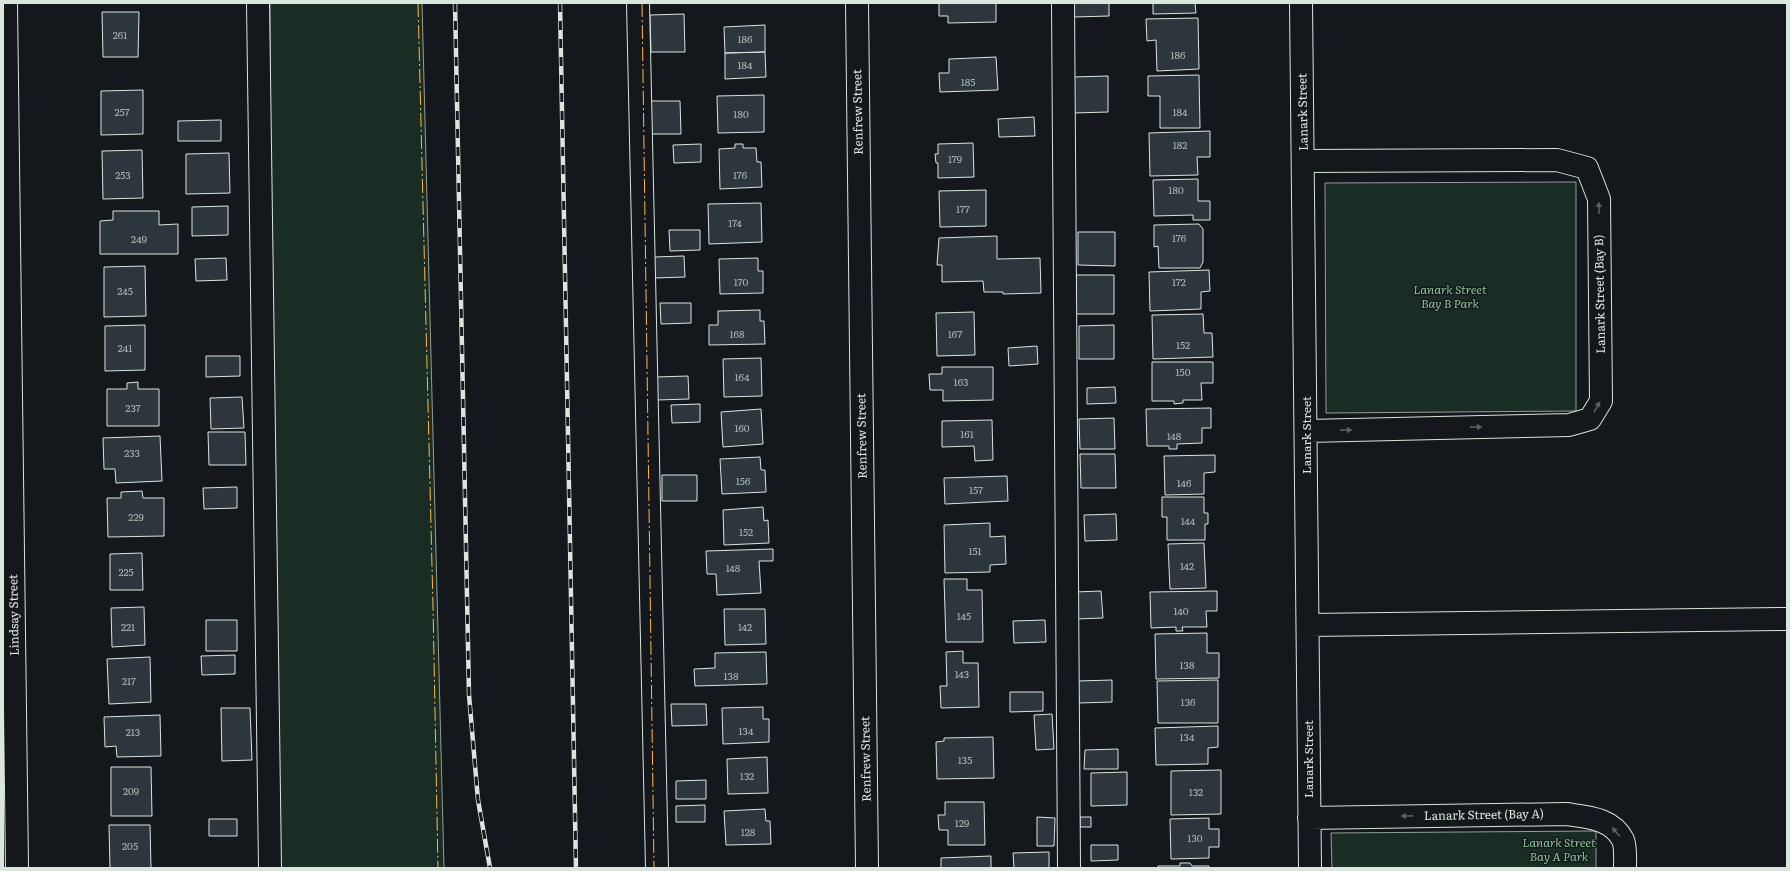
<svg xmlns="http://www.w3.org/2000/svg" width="1790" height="871" font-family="Literata,serif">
<rect width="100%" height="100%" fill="#14181c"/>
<path fill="#1a2d24" stroke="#939e99" d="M270,3H422L444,868H273Z
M1576,182V411L1326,413L1325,183Z
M1596,831V868H1332L1331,833Z"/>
<path fill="#2c363c" stroke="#d8e6dc" d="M939,3H996V22L948,23V16H939Z
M1074,3H1109V16L1074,17Z
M1153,3H1195L1196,13L1153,14Z
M102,12H139L138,57H103Z
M684,14L685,52H651L650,15Z
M1198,18L1199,69L1157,71L1156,40L1147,41L1146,19Z
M765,25V52L725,53L724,27Z
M765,52L766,77L725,79V53Z
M996,57L998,90L940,92L939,73H949V59Z
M1199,75L1200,128H1160V96H1148V76Z
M1108,76V112L1073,113L1072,77Z
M143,90V134L101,135V91Z
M764,95V132L718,133L717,96Z
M649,101H680L681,134H649Z
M1034,117L1035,136L999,137L998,119Z
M221,120V141H178V121Z
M1210,131V157H1197L1198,175L1150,176L1149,133Z
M973,143L974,177L938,178V163H936L935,154H938V144Z
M701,144V162L674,163L673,145Z
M735,144H743V148H756L757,162H761L762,187L720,189L719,149L735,148Z
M142,150L143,198L103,199L102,151Z
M229,153L230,193L186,194V154Z
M1198,179V201H1210V220H1193V215L1154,216L1153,180Z
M986,190V226L940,227L939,191Z
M761,203L762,242L709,244L708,204Z
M228,206V235L192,236V207Z
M113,211H159V225L178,224V254H100V221L113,220Z
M1199,224L1203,229V262L1200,268H1159L1158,246L1154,247V225Z
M669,230H700V250L670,251Z
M1078,232H1115V266L1078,265Z
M997,236V259L1040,258L1041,293L1003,294V292H984L983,281L942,282V265H937L939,238Z
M684,256L685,277L655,278L654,257Z
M226,258L227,280L196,281L195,259Z
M758,258V271H763V293L720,294L719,259Z
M145,266L146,316L104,317V267Z
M1209,270L1210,291L1201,292V309L1150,311L1149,272Z
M1076,275H1114V314H1076Z
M660,303H691V323L661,324Z
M760,310V321H764L765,344L709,345V325H718V311Z
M974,312L975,355L937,356L936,313Z
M1203,314L1204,333H1212L1213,357L1153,359L1152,315Z
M145,325V370L105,371V326Z
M1114,325V359H1079V326Z
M1037,346L1038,364L1009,366L1008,348Z
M206,356H240V376L206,377Z
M761,358L762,396L724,397L723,359Z
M1152,362H1213V383H1201L1202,400H1183V403L1174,404V401H1152Z
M942,367H993V400L943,401V390H930L929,374H942Z
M688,376L689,399L657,400L656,377Z
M138,382V389H159V426H107V389H127V383Z
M1115,387L1116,403L1087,404V388Z
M242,397L244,428L211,429L210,398Z
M700,404V422L672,423L671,405Z
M1211,408V428H1202V443L1177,444V449H1169V446H1147L1146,409Z
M761,409L763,444L723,447L721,412Z
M1114,418L1115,449H1080L1079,419Z
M992,420L993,460L975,461L974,446L942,447V421Z
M208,432H245L246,465H209Z
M160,436L162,481L116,483L115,469H104L103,438Z
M1080,454H1115L1116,488H1081Z
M1215,455V472L1204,473V494L1165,495L1164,456Z
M760,457L761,470H765L766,492L722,494L720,459Z
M662,475H697V501H662Z
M1007,476L1008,501L945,504L944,478Z
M237,487V508L204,509L203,488Z
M142,491L143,498H164V536L108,537L107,498H121V492Z
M1162,497H1204V513H1208V524H1205V540H1167V517H1162Z
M763,507L764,521L768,520L769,543L724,545L723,510Z
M1116,514L1117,540L1085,541L1084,515Z
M990,523V537L1005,536L1006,564L990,565V572L945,573L944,525Z
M1204,543L1206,588L1170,589L1168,544Z
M773,549V561H759L761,593L717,595L716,574H707L706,551Z
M142,553L143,590H110V554Z
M944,579H967V590H982L983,642H946Z
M1101,591L1103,618L1076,619L1075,592Z
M1217,591V611H1206L1207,627H1182L1183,631H1176V627L1151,628L1150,592Z
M144,607L145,645L112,647L111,608Z
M724,609H765L766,644L725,645Z
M206,620H237V651H206Z
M1045,620L1046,642L1014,643L1013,621Z
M1207,633V653H1219V678L1156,679L1155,634Z
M963,651V663H978L979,707L941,708L940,686H947L946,652Z
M766,652L767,684L695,686L694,669L715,668V653Z
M235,655V674L202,675L201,656Z
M150,657L151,702L109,704L107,659Z
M1112,680V702L1079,703L1078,681Z
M1218,680V723H1158L1157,681Z
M1010,692H1043V711L1010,712Z
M671,704H706L707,725L672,726Z
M763,707V719H769V742L723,744L722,708Z
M221,708H250L252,760L222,761Z
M1052,714L1054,749L1036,750L1034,715Z
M160,715L161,756L117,757L116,746L105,747L104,717Z
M1218,726V747L1208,748V764L1156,765L1155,728Z
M993,737L994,778L937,779L936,742L944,741V738Z
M1118,749V769H1084L1085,750Z
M767,757L768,793L728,794L727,759Z
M111,767H151L152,816H111Z
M1221,770V814L1171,815V771Z
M1127,772V805L1091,806V773Z
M706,780V799H676V781Z
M945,802H984L985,845H948V830H939L938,815H945Z
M705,805V822H676V806Z
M765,809L766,821H770L771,844L726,845L724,811Z
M1037,817L1055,818L1054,846H1037Z
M1080,817H1091V827H1080Z
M1209,818V829H1219V847H1209V858L1171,859L1170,819Z
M209,819H237V836H209Z
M109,825H150L151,868H110Z
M1091,845H1118V860L1091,861Z
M1049,852V868H1014L1013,853Z
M991,856V868H941V858Z
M1180,863H1190L1192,866H1209V868H1158V866H1180Z"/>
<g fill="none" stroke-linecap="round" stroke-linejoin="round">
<g stroke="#d8e6dc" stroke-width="24">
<path id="minor" d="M6,3L17,868
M258,3L270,868
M638,3L657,868
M857,3L867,868
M1063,3L1069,868
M1301,3L1310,868
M1304,161L1557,160L1587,168L1599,199L1601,401L1590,419L1569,425L1307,431
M1308,625L1787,619
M1309,818L1566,814C1587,817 1612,818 1623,840C1626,847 1625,860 1625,868"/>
</g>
<use href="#minor" stroke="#14181c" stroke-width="22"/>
<g stroke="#d8e6dc" stroke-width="4.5">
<path id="rail" d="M455,3L469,695L478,800L490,868
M560,3L576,868"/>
</g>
<use href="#rail" stroke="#14181c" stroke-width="3" stroke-dasharray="9" stroke-linecap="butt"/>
<path stroke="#ffb74d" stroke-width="1" stroke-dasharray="14 3 2 3" stroke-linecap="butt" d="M418,3L433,606L438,868
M642,3L654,868"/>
</g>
<defs><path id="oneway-solid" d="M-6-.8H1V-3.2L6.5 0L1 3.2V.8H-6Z"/></defs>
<g fill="#59605f">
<use href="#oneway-solid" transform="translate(1599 208) rotate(-91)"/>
<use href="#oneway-solid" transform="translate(1597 407) rotate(-61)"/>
<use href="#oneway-solid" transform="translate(1476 427) rotate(-1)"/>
<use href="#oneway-solid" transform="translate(1346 430) rotate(-1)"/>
<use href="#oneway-solid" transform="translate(1407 816) rotate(179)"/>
<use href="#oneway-solid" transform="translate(1616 832) rotate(-131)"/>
</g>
<g text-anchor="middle" stroke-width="3" stroke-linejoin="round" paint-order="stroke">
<g font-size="10" fill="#adbab4">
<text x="120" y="39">261</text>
<text x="745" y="43">186</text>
<text x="1178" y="59">186</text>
<text x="745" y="69">184</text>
<text x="968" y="86">185</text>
<text x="122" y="116">257</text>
<text x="1180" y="116">184</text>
<text x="741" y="118">180</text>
<text x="1180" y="149">182</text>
<text x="955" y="163">179</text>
<text x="123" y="179">253</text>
<text x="740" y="179">176</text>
<text x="1176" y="194">180</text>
<text x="963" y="213">177</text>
<text x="735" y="227">174</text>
<text x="1179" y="242">176</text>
<text x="139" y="243">249</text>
<text x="741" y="286">170</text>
<text x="1179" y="286">172</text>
<text x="125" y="295">245</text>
<text x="737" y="338">168</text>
<text x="955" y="338">167</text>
<text x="1183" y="349">152</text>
<text x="125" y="352">241</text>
<text x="1183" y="376">150</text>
<text x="742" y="381">164</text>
<text x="961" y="386">163</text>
<text x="133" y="412">237</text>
<text x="742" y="432">160</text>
<text x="967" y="438">161</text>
<text x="1174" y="440">148</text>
<text x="132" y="457">233</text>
<text x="743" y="485">156</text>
<text x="1184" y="487">146</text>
<text x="976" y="494">157</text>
<text x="136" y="521">229</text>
<text x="1188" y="525">144</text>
<text x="746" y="536">152</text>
<text x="975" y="555">151</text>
<text x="1187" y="570">142</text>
<text x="733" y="572">148</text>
<text x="126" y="576">225</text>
<text x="1181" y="615">140</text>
<text x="964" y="620">145</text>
<text x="128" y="631">221</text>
<text x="745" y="631">142</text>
<text x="1187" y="669">138</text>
<text x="962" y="678">143</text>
<text x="731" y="680">138</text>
<text x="129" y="685">217</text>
<text x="1188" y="706">136</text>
<text x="746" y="735">134</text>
<text x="133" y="736">213</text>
<text x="1187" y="741">134</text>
<text x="965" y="764">135</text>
<text x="747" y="780">132</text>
<text x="131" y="795">209</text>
<text x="1196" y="796">132</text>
<text x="962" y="827">129</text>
<text x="748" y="836">128</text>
<text x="1195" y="842">130</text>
<text x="130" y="850">205</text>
</g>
<g font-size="12" fill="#d8e6dc" stroke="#14181c">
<text transform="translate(858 112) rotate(-91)" y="4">Renfrew Street</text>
<text transform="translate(1303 112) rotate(-91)" y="4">Lanark Street</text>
<text transform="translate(1600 294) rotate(-91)" y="4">Lanark Street (Bay B)</text>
<text transform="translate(1307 435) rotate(-90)" y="4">Lanark Street</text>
<text transform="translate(862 436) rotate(-91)" y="4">Renfrew Street</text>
<text transform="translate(14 615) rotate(-91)" y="4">Lindsay Street</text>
<text transform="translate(866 759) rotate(-91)" y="4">Renfrew Street</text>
<text transform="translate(1309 759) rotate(-90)" y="4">Lanark Street</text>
<text transform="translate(1484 815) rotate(-1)" y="4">Lanark Street (Bay A)</text>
</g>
<g font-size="12" font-style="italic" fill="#8ac095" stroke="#14181c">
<text x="1450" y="294">Lanark Street<tspan x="1450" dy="14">Bay B Park</tspan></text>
<text x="1559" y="847">Lanark Street<tspan x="1559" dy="14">Bay A Park</tspan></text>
</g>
</g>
<rect width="1790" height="871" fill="none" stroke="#d8e6dc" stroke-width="8"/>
</svg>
